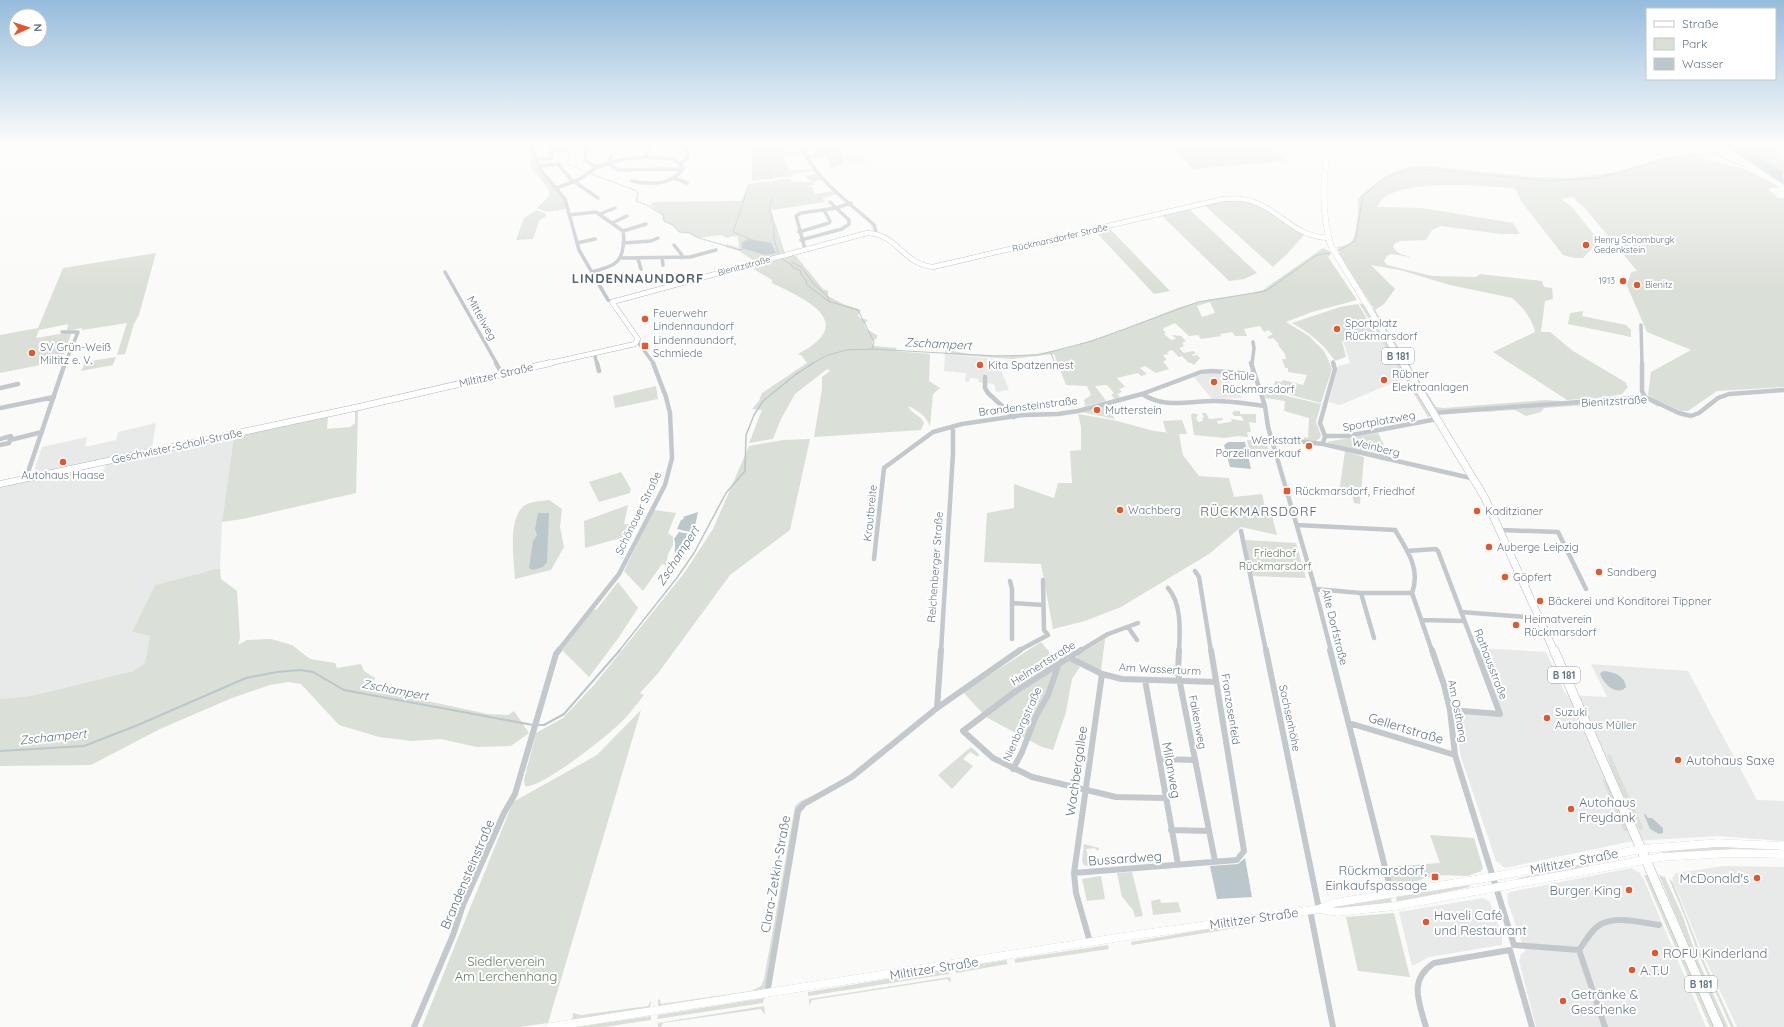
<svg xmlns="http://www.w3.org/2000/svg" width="1784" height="1027" font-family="Quicksand,sans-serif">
<rect width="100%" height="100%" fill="#fafaf8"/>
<path fill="#e8e9e9" d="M861,152L868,161L846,165L847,154Z
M1378,334L1405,378L1340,405L1329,402L1338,366L1350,363L1343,341Z
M945,354L994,359V366L999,365L1009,390L996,392L994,384L978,382L979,379L970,378L969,382L965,381L966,373L944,371Z
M1209,373L1226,374L1242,398L1212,399L1194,377Z
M156,423L152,449L33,474L42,447L87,437L85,447L116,440L118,432Z
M234,436L222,522L220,568L155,585L132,632L150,636L145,664L133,671L31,696L0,699V486L80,471L86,474L104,470L106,463Z
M1478,648L1546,652L1566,695L1607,697L1591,664L1688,671L1757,800L1784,801V841L1718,836L1649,840L1628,842L1505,868L1496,861L1461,757L1453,711L1502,716Z
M1724,866L1784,867V1027H1737L1705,959L1672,878L1676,873Z
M1631,868L1640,873L1643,878L1706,1027H1536L1519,961L1521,954L1525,951L1508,903L1507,895L1510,892Z
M1483,898L1490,902L1502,934V945L1429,957L1412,966L1399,912Z"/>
<path fill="#dadfd7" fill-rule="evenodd" d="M529,145L538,168L564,200L566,209L547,212L537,208L549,196V190L530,166L531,158Z
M752,145H779L780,147H789V149L772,152L798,151L799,154L784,156L788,168L791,170L811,169L812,171L792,174L793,176L752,181Z
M805,145H843L844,164L830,168L827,165L830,164L825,155L821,156L822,158H809L807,155L816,153L815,151L817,150L813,146L805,147Z
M1172,145H1267L1286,161L1193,169Z
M1740,145C1752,145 1766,142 1775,151C1779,155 1779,157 1784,160V173Z
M1693,152L1706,160L1743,168L1780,187L1768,189L1778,198H1784V387L1717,391L1688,411H1681L1652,398L1648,395L1651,372L1691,350L1647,332L1627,286L1631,272L1637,271L1584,207L1572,197L1561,199L1572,207L1599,241L1583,258H1574L1563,255L1521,201L1516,190L1513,188C1485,186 1388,176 1377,207L1422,208L1513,223L1520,234H1501L1441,226L1432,230L1426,240L1400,241L1394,244L1393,247C1397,254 1404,255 1411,257L1391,254L1387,256L1384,261L1387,265L1432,276L1476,277L1480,274L1542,281L1544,287L1552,288L1553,299L1545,301L1541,332H1550L1573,351L1625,382L1628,387L1622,394L1607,397L1567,400L1493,352L1535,332C1533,320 1522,306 1512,298L1450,285L1400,270L1371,265L1395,289L1384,304L1375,310L1436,407L1444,408L1545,400L1562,401L1561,403L1440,411L1435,410L1372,309H1374L1338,253L1340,252L1337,247C1342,246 1349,245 1352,241C1358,233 1358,209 1358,199C1362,194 1367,190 1372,186C1389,172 1405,165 1427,166L1531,177L1570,178L1617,172L1660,159L1692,154Z
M816,174L822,180L812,182L815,185L808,186L812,187L815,194L834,191L837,194L822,198L825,202L771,210L785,253L796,256L823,289L828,291V296L843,304L861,310L858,315L860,318L868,320L864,324L866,329L877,335V338L872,342L874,346L897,348L895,351L930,354L929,381L940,388L933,394L930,426C925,415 919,411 908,406C911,414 921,415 924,423L921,430L814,437L822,389V377L830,371L827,369L795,394L781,419L773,439L749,443L762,410L752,409L759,401L762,393L807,363L802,356L798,354C859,322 805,299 772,283V280L750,267L759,264L739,251L726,247V244L739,248L738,237L733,236L727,238L720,235L698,238L689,233L679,232L672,225L662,220L663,216L650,205L654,202L741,201L749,184L770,181L771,190V181L790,178L792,182H811L812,181L807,179L805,176Z
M1232,199L1259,204L1304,235L1288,253L1273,267L1204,205Z
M1188,208L1257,273L1244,279L1229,281L1161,215Z
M537,210L545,213L546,216L539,221L533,239L516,240L524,218Z
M1110,229L1170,291L1154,294L1096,232Z
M1323,248L1329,251L1331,254L1328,257L1357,300L1312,312L1286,322L1309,336L1324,351L1327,357L1332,369L1321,403L1283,393L1284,388L1274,385L1275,381L1282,382L1283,380L1303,385L1307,375L1288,372V368H1285L1282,359H1286L1285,354L1278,345L1279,344L1273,338L1270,339L1267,337L1273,334L1268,330L1264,332L1260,326L1244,329L1247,336H1235L1232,332L1220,334L1221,336L1201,339L1198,335L1189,336L1175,323L1164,328L1163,330L1166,333L1164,334L1171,340L1176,339L1172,335L1181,336L1186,341L1182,343L1184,346L1179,348L1184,353L1193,351L1196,354H1192L1193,356L1197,355L1200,358L1194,365L1191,363H1189L1182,356L1179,357L1172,350L1167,352L1169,354L1163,355L1167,360L1163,361L1169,369L1156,373L1145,366L1140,368L1147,374L1141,376L1138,373L1117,378L1125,387L1119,389L1122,392L1117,394L1120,397L1115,399L1111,395L1114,393L1107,385L1095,386L1106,401L1085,406L1084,400L1091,395L1087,386L1066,385L1054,354L1012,359L945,354L946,350L970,354L1013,356L1036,354L1068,348L1119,331L1180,307L1207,300L1249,294L1263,290ZM1210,302L1215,313L1202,317L1197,306Z
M156,253L139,315L134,324L125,354L117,355L127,323L82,330V328L67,331L68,324L39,330L36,338L72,332L61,361L0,373V335L38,328L63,268Z
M1359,303L1364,305L1432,414L1431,416L1428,417Z
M1358,304L1376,334L1342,341L1346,357L1335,361C1324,344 1310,333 1292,323L1340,307Z
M1583,311L1582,316L1626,325L1631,330V337L1568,324L1570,313Z
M116,357L113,365L81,371L85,362Z
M656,386L658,399L615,408L613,396Z
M1262,390L1321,404L1316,422L1321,435L1320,438L1316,441L1304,440V437L1308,438L1309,418L1284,411L1285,401L1265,398Z
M1642,399L1660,404L1658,407L1650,402L1644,401L1544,408L1541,412L1526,416L1515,410L1477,412Z
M1107,405L1115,419L1081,412Z
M355,410H358L356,493L243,519L222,522L234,436L328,415L327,429L350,427L355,423Z
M1234,411H1240V414H1256V423L1249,422L1251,432H1247L1248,437L1238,436L1224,438L1194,435L1191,415L1193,413L1199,415L1196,417L1198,422L1203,421L1202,418H1204L1202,413H1206L1209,419L1222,418L1223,420L1217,421L1218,424L1230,422L1232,421L1231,419L1244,421L1241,416H1234L1232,413Z
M1078,414L1113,420L1154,431L1172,433L1166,432L1163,421L1182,420L1187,434H1179L1183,455L1199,476L1229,478L1234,497L1262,494L1266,512L1272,516L1277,535L1241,527L1209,554L1121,607L1085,621L1053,629L1041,564L984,562L987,513L1014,508V484L1054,498L1058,483H1072L1070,451L1081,450V427Z
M1378,433L1391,459L1326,442Z
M810,439L790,530L730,575L659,672L640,693L644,695C635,706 627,718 616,727C603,739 539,790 525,786L524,780L536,733L563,718L594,685L685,572L713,529L749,446L783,440Z
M1247,440H1266L1271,458L1251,456Z
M1345,451L1364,457L1360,504L1354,503L1352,495L1339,493Z
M621,472L631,489L630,493L599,502L589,482Z
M549,500L562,509L560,527L564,547L551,570L515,579C514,559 507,518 525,505C532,501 542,501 549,500Z
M628,505L624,524L638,525L631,535L585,548L584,521Z
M654,510L676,513L668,533L673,537V545L668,554L666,565L662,564L643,591L624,571Z
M1244,540L1296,543L1306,578L1252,576Z
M220,568L221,579L237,591L240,638L238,645L247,640L271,639L292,645L310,659L335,663L337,668L361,664L364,671L375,678L372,691L391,695L395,688L399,687L402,688L399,695L488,714L508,715L514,711L529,733L511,746L477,747L441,739L412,741L379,737L339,725L301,684L288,682L270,685L232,698L160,729L91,765L0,766V699L31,696L133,671L145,663L150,636L132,632L155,585Z
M618,582L638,608L617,640L589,677L562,650L591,611L597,609Z
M1105,639L1101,671L1076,659L1078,655Z
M1041,642L1056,660L1065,656L1080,667L1072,679L1066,712L1053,750L1042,747L986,717L963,692Z
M641,710L548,1023L519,1027H422L513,802L597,755Z
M888,744V747L862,768L840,784L803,802L799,806L765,988L759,992L751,993L658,1007V999L660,1000L661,1004L751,991L761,986L764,979L795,806L801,801L839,783Z
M971,747L979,754L978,757L970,752L963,759L973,766L952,789L938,775Z
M1607,753L1611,756L1643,828L1642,830L1639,829L1612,770Z
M1602,779L1608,782L1629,831H1624Z
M1430,835L1474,838L1483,868L1481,871L1468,876L1438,875L1428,877L1417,881L1410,886L1393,888L1388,867L1440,863Z
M1084,844L1099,848V850H1096L1095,848L1086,849L1088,856H1091L1092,854L1094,863L1090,867L1084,865L1082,861Z
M1707,846L1784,849V851L1724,850L1663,854L1662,852Z
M1624,855L1625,856L1598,862L1582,868L1520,880L1518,878L1549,872L1558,868Z
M1132,872L1143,916L1135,917L1133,910L1122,897L1117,873Z
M1644,875H1647L1649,877L1715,1027H1710Z
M1659,875L1665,877L1667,882L1683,917L1697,958L1728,1027H1723Z
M1101,876L1105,899L1087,901L1082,879Z
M1669,879L1673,882L1703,959L1734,1027H1731L1698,953L1685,917Z
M1469,885L1470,887L1397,902L1396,897Z
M1391,898L1392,903L1335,910L1333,905Z
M1160,899L1161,903L1178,902L1181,912L1153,915L1151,901Z
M1394,913L1410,977L1358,971L1346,917Z
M1255,921L1254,925L1132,945L1131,942Z
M1108,945L1109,949L1015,963V959Z
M1006,960L1008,964L956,973L955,970L957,968Z
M948,969L949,974L808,996V992Z
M950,977L951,983L947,979L812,1000L809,1006V999Z
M764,998L763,1003L657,1019L658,1015Z
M651,1000L650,1008L572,1020L573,1013L581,1015L648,1006Z
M764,1006L765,1015L761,1009L663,1023L661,1027H658V1023Z
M651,1016V1020L604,1027H576Z"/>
<path fill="#bbc7cb" d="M1724,145H1740L1783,172L1784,185Z
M750,239L771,243L776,253L765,255L742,248V244L744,241Z
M1228,442H1245L1251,469L1230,467L1224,445Z
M698,512L695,526L690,532L677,529L681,520L684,519L683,517Z
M538,513H549L547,562L543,567L533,570L529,568L533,541L537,535L535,529Z
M679,532L690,534L689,544L683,555L676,558C673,551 677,545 674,539Z
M1604,671C1614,672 1625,676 1626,687C1617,697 1602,683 1600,673Z
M1644,814H1645L1648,818H1652L1663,828V833L1659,834L1650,829Z
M1245,858L1252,897L1217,899L1210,866L1238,864Z"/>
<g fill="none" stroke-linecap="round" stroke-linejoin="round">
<path stroke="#bbc7cb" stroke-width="1" d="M570,145L567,164L585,171
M1703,145L1718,156L1743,166
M1762,149L1784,148
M762,152L767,163
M768,170L772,179
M589,173L637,191L638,195L636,201L647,205L664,216V221L673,225L679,232L689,233L699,238L740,250L744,249
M749,185L733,232L750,239
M772,197L769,211L772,216L771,221L774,224V238L778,253
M1338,251L1355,241L1363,196L1382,180L1402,171L1417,169L1439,170L1548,181L1598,178L1671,157L1720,153
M782,259L792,265V267L801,271L800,273L807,282L806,284L828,301L858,310L874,342L872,349
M792,262L802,268L813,283L828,297L829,301
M1051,353L1055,364
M811,364L828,355L847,350L872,349L994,356L1038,355L1092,341L1198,302L1266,291L1317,255L1330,253"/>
<path stroke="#bbc7cb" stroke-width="1.5" d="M1055,363L1057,369
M619,651L676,579L694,553L726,493L745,471L746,435L754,415L763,401L795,375L813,363"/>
<path stroke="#bbc7cb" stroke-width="2" d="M537,725H544L564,714L620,650
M0,751L84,746L138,725L246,678L277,672L300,670L313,672L344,690L533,725"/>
<g stroke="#b3babf" stroke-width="5.5">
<path id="secondary-far2" d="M546,364L635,344L638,339L612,302L867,233C898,234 902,264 933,267L1223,199C1234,198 1244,198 1254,202C1282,212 1295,237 1329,238"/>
</g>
<g stroke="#b3babf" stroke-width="7">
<path id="secondary-far1" d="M0,484L359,407L550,363"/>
</g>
<g stroke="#b3babf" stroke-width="8">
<path id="secondary" d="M1319,909L1338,912L1395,906L1661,857L1733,853L1784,854
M550,1027L1122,937L1319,909L1334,903L1492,877L1642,849L1718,843L1784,846"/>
</g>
<g stroke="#b5babe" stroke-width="6">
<path id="primary-far2" d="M1328,145C1323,179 1321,212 1331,246L1403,364"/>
</g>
<g stroke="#b5babe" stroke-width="8">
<path id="primary-far1" d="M1403,363L1485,498L1554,651"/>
</g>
<g stroke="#b5babe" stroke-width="10">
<path id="primary" d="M1554,650L1719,1027"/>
</g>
<path stroke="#c3c8cc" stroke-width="3.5" d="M531,145L540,169L565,199L579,250L608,300L612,302
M587,145L585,161L597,167
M801,145C814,179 848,201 874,225L876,232
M552,150L565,149L567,145
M611,156L608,164L619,170L683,169
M536,160L551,158L552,145
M681,163L688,158L686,149
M559,165L573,182
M538,166L560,164
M674,178L687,183
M632,181C650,185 671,185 683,169C677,153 659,160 646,157
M575,182L598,198
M556,188L578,180L597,167L624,159L646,157L649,145
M600,214L615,208
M569,215L596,212L623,231C624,236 624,241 623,247C621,266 608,267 592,272
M612,223L627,216
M623,231L646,224
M799,232L829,223L830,221L824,210
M801,240L842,229L849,224V220L830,202
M577,243L595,239
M623,243L651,241L658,238
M674,245L682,255V258
M805,249L796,216L801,213L836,208L851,203
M622,258L690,257L716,250
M662,258L663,265
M638,259L641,269
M445,272L497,364
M1641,325L1642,364
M62,332H78L65,364
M638,342L654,364
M594,352L597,364
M1333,362L1334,364
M1252,364L1254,348L1253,342"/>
<path stroke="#c3c8cc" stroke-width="4.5" d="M496,363L502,374
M597,363L599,371
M1251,363L1265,406L1268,427L1313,581L1331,651
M1642,363V391L1645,397
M985,377V388L988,393L1014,417
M0,388L18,384
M1142,394C1165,409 1189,401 1215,401C1232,401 1248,404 1265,406
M0,408L54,397
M1433,413L1645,397L1679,413L1691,416L1699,413L1718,398L1729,394L1784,390
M1325,436H1347L1437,419
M1271,438L1323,444L1475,479
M0,439L11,436V438
M1323,444L1325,436L1320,423L1335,369L1333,363
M0,445L9,443L10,440L42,432
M26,478L65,363
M1297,525L1395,530C1407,550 1421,569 1412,593L1432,651
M1501,530L1558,532L1586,589
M1241,531L1266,651
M1407,551L1436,549L1438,551L1476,651
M874,559L884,468L933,432L962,424L1023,415L1058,414L1078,411L1142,394L1201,372L1212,371L1253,374
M1195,571L1199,577L1211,651
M1010,581L1012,589V639
M1168,588C1182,604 1180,631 1179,651
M1315,589L1361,593H1412
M1361,593L1374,638
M1012,603L1043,605
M1461,612L1539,618
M1422,620L1464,621
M1128,627L1137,640
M558,651L619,574L665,485L672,458L670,413L666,397L653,363
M941,651L953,453V426
M1018,651L1048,635L1044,630L1043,580
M1080,651L1108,634L1138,623"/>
<path stroke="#c3c8cc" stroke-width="6" d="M1081,650L1016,691L963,731L993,758L1032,777L1116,797L1166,798
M1179,650L1178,673L1215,861
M1266,650L1319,909
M1330,650L1390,887
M1432,650L1444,685L1450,710L1455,755L1514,945
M1070,658L1102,674L1122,679L1216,682
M1145,680L1178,864
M937,708L941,650
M1450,710L1500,714L1476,650
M1349,723L1455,755
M1159,759L1195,760
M1013,769L1022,752L1036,716L1048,695L1058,666
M1171,830L1209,831
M1074,873L1102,674
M1310,910L1333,1027
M1090,942L1076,893L1074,873L1237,860L1244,851L1211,650
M1514,945L1579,950
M1510,950L1532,1027
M1579,950C1585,942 1590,932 1598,926C1614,914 1642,923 1659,925
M1579,950L1605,1027
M767,994L798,811L804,804L852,777L937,708L1020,650
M414,1027L453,935L463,905L504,813L515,794L556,654L559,650
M1426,1027C1419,1002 1408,980 1434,963L1510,950"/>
<use href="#secondary-far2" stroke="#fff" stroke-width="4.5"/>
<use href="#secondary-far1" stroke="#fff" stroke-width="6"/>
<use href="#secondary" stroke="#fff" stroke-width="8"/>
<use href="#primary-far2" stroke="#fff" stroke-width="5.5"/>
<use href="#primary-far1" stroke="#fff" stroke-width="7"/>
<use href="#primary" stroke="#fff" stroke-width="9"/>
</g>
<linearGradient id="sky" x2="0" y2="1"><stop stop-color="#96bcdc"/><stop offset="0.5" stop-color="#fdfdfc"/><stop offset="1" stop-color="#fdfdfc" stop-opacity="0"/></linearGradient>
<rect width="1784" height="289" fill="url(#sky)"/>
<g fill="#e4572e" stroke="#fff" stroke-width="1.5">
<circle cx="1586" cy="245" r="4"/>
<circle cx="1623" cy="281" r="4"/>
<circle cx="1637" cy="285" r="4"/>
<circle cx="645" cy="319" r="4"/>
<circle cx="1337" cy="329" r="4"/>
<rect x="641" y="342" width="8" height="8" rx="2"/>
<circle cx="32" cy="353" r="4"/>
<circle cx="980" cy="365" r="4"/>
<circle cx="1384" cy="380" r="4"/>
<circle cx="1214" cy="382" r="4"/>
<circle cx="1097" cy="410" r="4"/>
<circle cx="1309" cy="446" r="4"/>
<circle cx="63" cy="462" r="4"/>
<rect x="1283" y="487" width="8" height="8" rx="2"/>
<circle cx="1120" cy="510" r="4"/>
<circle cx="1477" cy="511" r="4"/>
<circle cx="1489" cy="547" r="4"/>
<circle cx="1599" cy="572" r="4"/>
<circle cx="1505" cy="577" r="4"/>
<circle cx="1540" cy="601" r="4"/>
<circle cx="1516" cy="625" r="4"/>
<circle cx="1547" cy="718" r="4"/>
<circle cx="1678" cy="760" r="4"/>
<circle cx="1571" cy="809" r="4"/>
<rect x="1431" y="873" width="8" height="8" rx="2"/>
<circle cx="1757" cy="878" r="4"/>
<circle cx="1629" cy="890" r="4"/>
<circle cx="1426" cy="922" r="4"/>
<circle cx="1655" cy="953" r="4"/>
<circle cx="1632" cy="970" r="4"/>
<circle cx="1563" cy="1001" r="4"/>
</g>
<g text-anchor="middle" stroke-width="4" stroke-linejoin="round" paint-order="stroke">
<g font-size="9" fill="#657683" stroke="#fff">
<text transform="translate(1060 238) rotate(-13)" y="3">Rückmarsdorfer Straße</text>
<text transform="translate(744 266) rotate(-15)" y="3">Bienitzstraße</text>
</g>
<g font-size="9" fill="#657683" stroke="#fff" text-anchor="start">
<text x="1594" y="243">Henry Schomburgk<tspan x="1594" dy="10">Gedenkstein</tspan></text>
<text x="1615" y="284" text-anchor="end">1913</text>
<text x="1645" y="288">Bienitz</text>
</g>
<g fill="#fff" stroke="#939fa8" stroke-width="1">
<rect x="1382" y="348" width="32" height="16" rx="3"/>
<rect x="1548" y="667" width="32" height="16" rx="3"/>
<rect x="1685" y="976" width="32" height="16" rx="3"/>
</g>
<g font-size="10" font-weight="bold" fill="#657683">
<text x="1398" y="360">B 181</text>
<text x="1564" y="679">B 181</text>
<text x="1701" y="988">B 181</text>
</g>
<g font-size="11" fill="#657683" stroke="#fff" text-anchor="start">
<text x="653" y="317">Feuerwehr<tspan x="653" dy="13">Lindennaundorf</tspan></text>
<text x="1345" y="327">Sportplatz<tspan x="1345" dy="13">Rückmarsdorf</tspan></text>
<text x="653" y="344">Lindennaundorf,<tspan x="653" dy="13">Schmiede</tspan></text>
<text x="40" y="351">SV Grün-Weiß<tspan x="40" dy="13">Miltitz e. V.</tspan></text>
<text x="988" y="369">Kita Spatzennest</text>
<text x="1392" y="378">Rübner<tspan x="1392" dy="13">Elektroanlagen</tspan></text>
<text x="1222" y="380">Schule<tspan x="1222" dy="13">Rückmarsdorf</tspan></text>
<text x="1105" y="414">Mutterstein</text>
<text x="1301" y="444" text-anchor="end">Werkstatt<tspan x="1301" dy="13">Porzellanverkauf</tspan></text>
<text x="63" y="479" text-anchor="middle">Autohaus Haase</text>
<text x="1295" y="495">Rückmarsdorf, Friedhof</text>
<text x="1128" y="514">Wachberg</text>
<text x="1485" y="515">Kaditzianer</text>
<text x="1497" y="551">Auberge Leipzig</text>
<text x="1607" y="576">Sandberg</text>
<text x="1513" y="581">Göpfert</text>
<text x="1548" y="605">Bäckerei und Konditorei Tippner</text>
<text x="1524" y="623">Heimatverein<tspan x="1524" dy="13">Rückmarsdorf</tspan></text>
<text x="1555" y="716">Suzuki<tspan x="1555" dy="13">Autohaus Müller</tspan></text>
</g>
<g font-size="11" fill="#657683" stroke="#fff">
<text transform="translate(482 318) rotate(61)" y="4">Mittelweg</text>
<text transform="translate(496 375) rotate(-13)" y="4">Miltitzer Straße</text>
<text transform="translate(1614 401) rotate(-3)" y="4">Bienitzstraße</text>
<text transform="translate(1028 406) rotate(-7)" y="4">Brandensteinstraße</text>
<text transform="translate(1379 421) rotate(-10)" y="4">Sportplatzweg</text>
<text transform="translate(177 446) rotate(-12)" y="4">Geschwister-Scholl-Straße</text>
<text transform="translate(1376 447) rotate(14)" y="4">Weinberg</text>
<text transform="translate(638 513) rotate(-64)" y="4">Schönauer Straße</text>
<text transform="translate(870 513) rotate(-84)" y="4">Krautbreite</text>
<text transform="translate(935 567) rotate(-86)" y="4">Reichenberger Straße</text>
<text transform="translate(1335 627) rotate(76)" y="4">Alte Dorfstraße</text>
<text transform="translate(1043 663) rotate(-32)" y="4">Helmertstraße</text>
<text transform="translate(1491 664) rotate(69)" y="4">Rathausstraße</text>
<text transform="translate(1160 669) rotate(3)" y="4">Am Wasserturm</text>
<text transform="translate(1231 709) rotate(81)" y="4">Franzosenfeld</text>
<text transform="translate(1458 711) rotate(79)" y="4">Am Osthang</text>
<text transform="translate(1290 718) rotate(78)" y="4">Sachsenhöhe</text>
<text transform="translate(1198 722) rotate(79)" y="4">Falkenweg</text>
<text transform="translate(1022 724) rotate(-66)" y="4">Nienborgstraße</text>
</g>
<g font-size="11" fill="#687a64" stroke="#fff">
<text x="1275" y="557">Friedhof<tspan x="1275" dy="13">Rückmarsdorf</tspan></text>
</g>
<g font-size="12" font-style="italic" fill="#60757c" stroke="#fff">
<text transform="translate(938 344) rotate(3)" y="4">Zschampert</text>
<text transform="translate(678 556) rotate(-57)" y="4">Zschampert</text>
<text transform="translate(395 690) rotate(11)" y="4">Zschampert</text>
<text transform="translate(53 737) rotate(-6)" y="4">Zschampert</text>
</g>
<g font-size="13" font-weight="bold" letter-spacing="1" fill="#57646e" stroke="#fff">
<text x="638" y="283">LINDENNAUNDORF</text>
</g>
<g font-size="13" letter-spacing="1" fill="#57646e" stroke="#fff">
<text x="1259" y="516">RÜCKMARSDORF</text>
</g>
<g font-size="13" fill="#657683" stroke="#fff">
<text transform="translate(1406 728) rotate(17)" y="5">Gellertstraße</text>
<text transform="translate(1172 770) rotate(80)" y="5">Milanweg</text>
<text transform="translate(1076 771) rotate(-82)" y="5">Wachbergallee</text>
<text transform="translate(1125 858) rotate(-4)" y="5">Bussardweg</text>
<text transform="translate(1574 861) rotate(-11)" y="5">Miltitzer Straße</text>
<text transform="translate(467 874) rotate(-67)" y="5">Brandensteinstraße</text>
<text transform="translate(775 874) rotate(-80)" y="5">Clara-Zetkin-Straße</text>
<text transform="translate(1254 918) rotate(-8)" y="5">Miltitzer Straße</text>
<text transform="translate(934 968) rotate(-9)" y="5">Miltitzer Straße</text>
</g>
<g font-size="13" fill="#657683" stroke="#fff" text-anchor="start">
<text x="1686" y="765">Autohaus Saxe</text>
<text x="1579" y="807">Autohaus<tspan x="1579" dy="15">Freydank</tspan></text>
<text x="1427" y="875" text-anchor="end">Rückmarsdorf,<tspan x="1427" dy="15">Einkaufspassage</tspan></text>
<text x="1749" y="883" text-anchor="end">McDonald's</text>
<text x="1621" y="895" text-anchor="end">Burger King</text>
<text x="1434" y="920">Haveli Café<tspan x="1434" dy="15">und Restaurant</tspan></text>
<text x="1663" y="958">ROFU Kinderland</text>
<text x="1640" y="975">A.T.U</text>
<text x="1571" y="999">Getränke &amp;<tspan x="1571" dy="15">Geschenke</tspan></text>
</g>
<g font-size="13" fill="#687a64" stroke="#fff">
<text x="506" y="966">Siedlerverein<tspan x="506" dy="15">Am Lerchenhang</tspan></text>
</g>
</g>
<rect x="1646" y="8" width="130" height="72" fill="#ffffff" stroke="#c1c8cd"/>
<rect x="1654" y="21" width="20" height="6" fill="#ffffff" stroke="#c1c8cd"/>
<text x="1682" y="28" font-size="12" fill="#657683">Straße</text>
<rect x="1654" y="38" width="20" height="12" fill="#dadfd7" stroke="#c1c8cd"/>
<text x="1682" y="48" font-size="12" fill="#657683">Park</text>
<rect x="1654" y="58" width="20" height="12" fill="#bbc7cb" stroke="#c1c8cd"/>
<text x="1682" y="68" font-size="12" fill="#657683">Wasser</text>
<g transform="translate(28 28) rotate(87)"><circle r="19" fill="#ffffff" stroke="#c1c8cd"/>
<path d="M0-3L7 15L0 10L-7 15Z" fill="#e4572e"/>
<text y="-6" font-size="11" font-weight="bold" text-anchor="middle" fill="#657683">N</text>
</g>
</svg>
